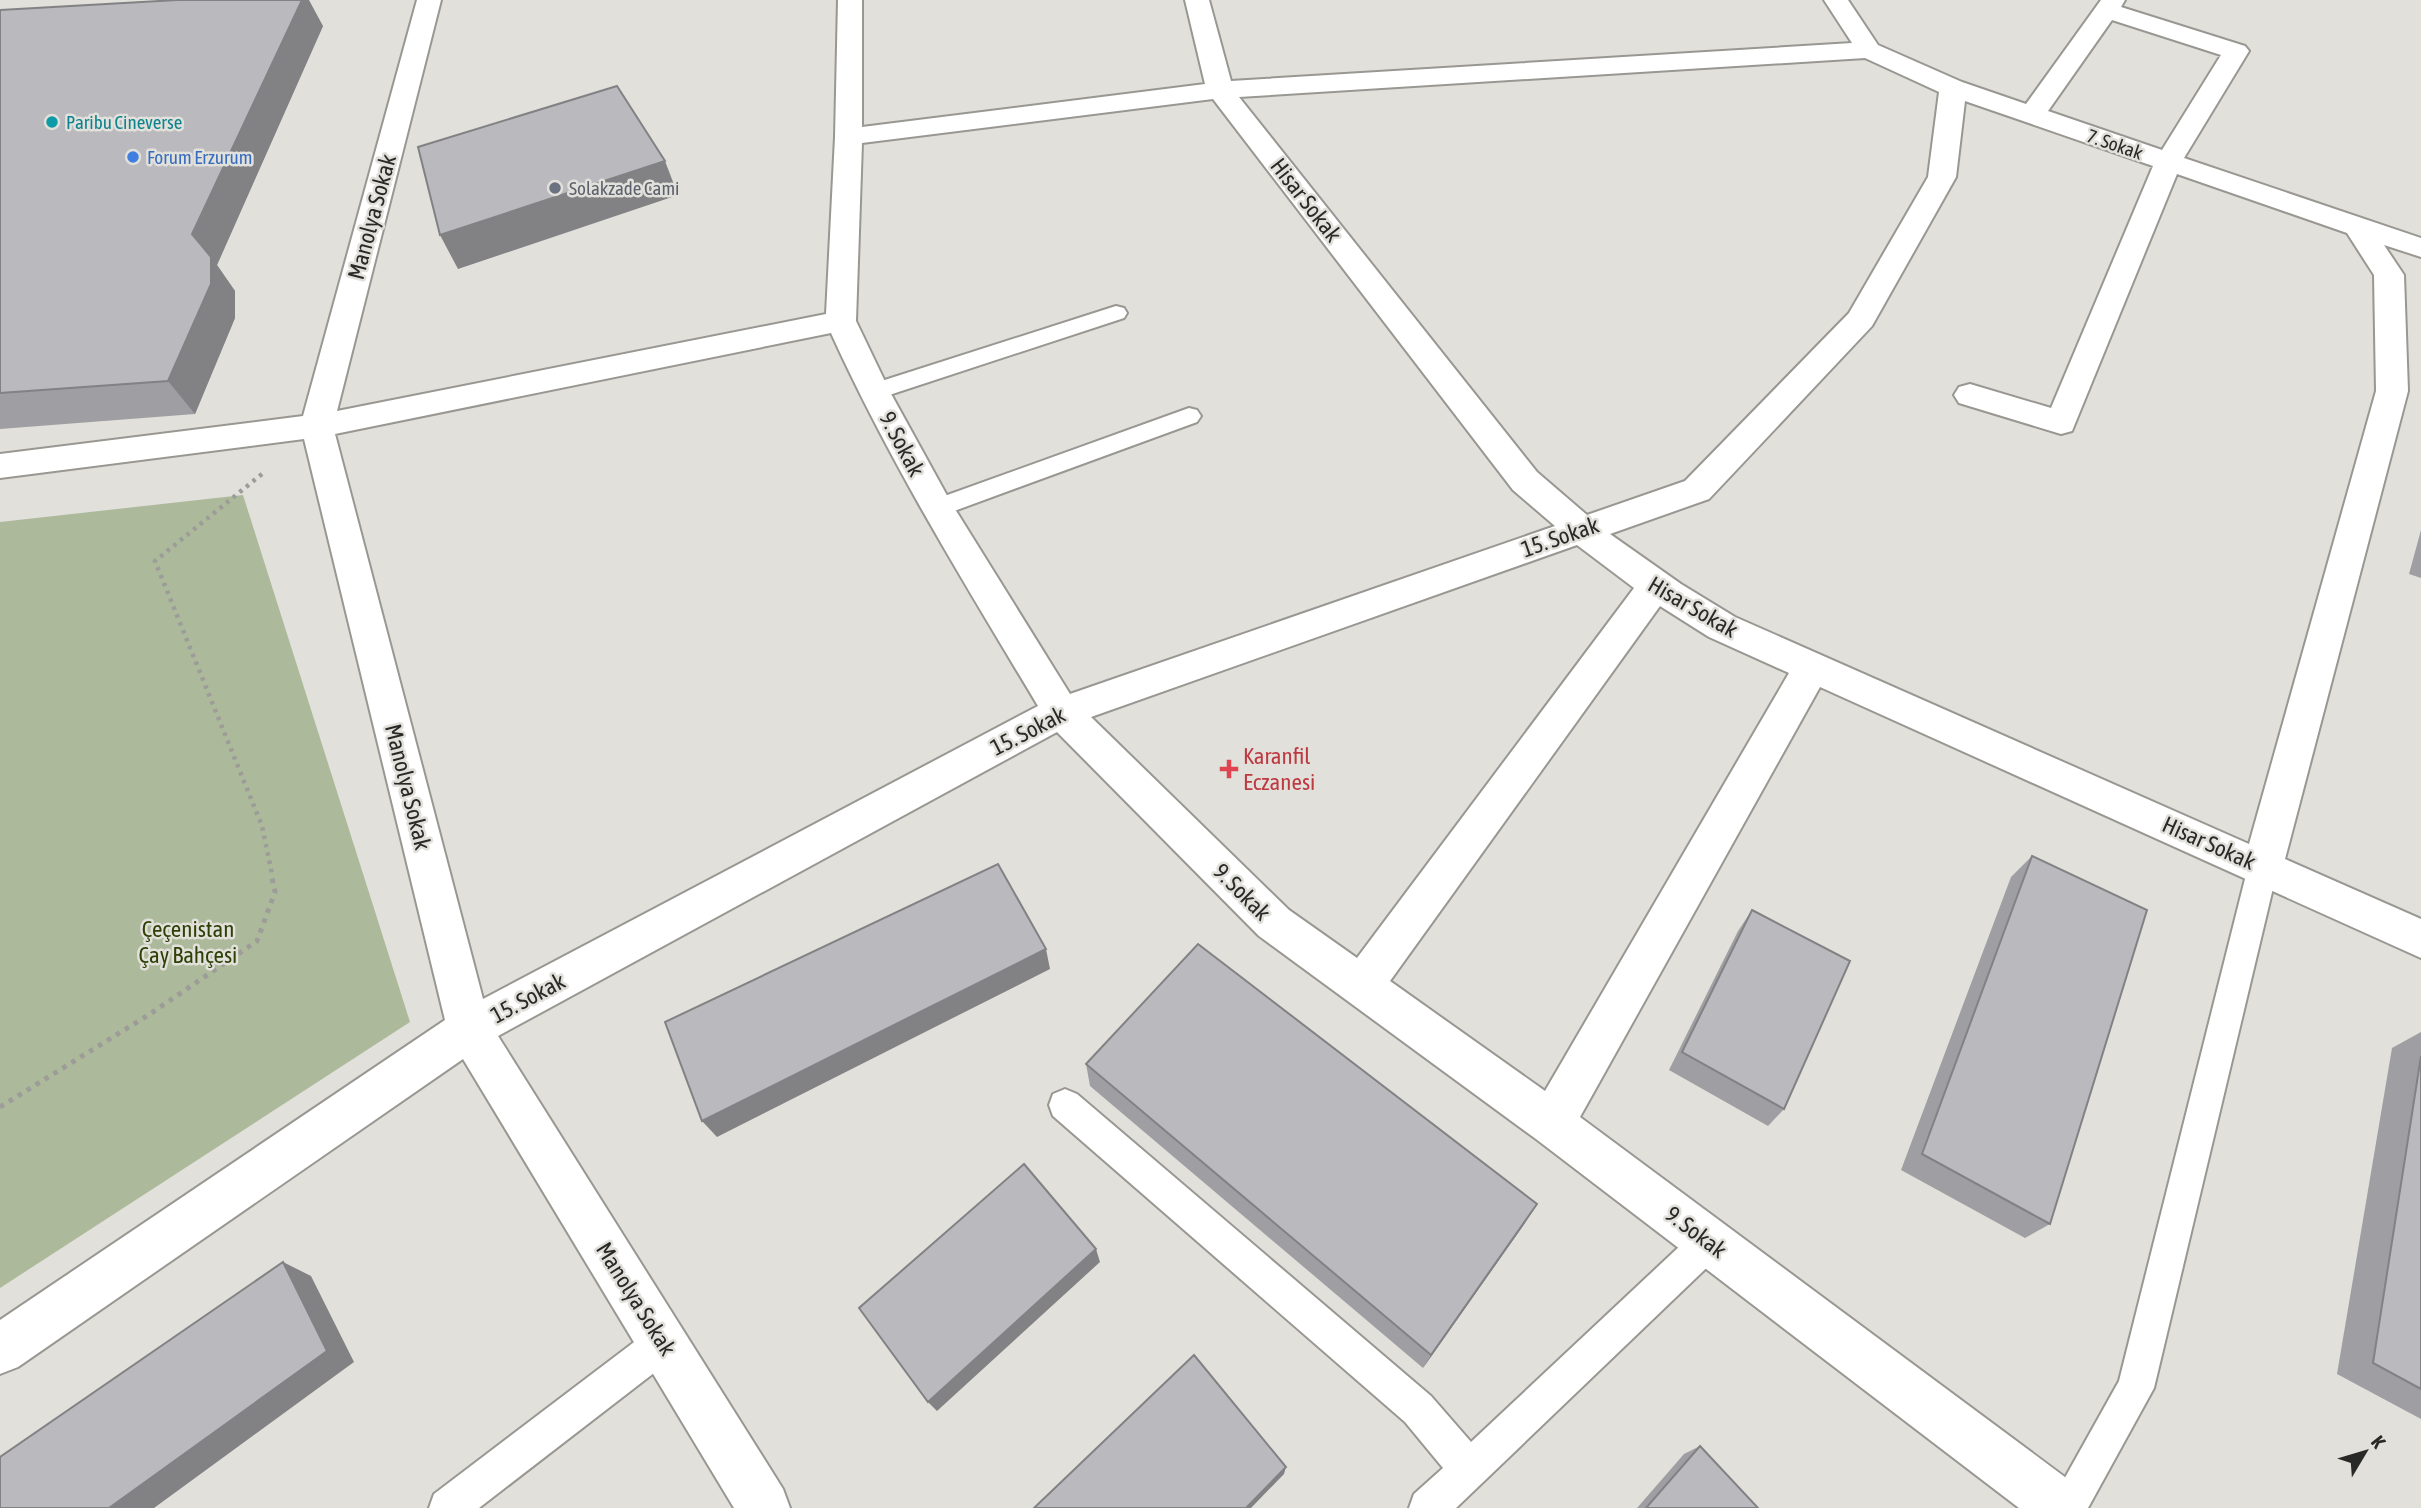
<svg xmlns="http://www.w3.org/2000/svg" width="2421" height="1508" font-family="'Asap Condensed',sans-serif">
<rect width="100%" height="100%" fill="#e2e0da"/>
<path fill="#acb99b" d="M243,495L410,1022L0,1288V522Z"/>
<g fill="none" stroke-linecap="round" stroke-linejoin="round">
<g stroke="#999792" stroke-width="4">
<path id="service" d="M1116,306L1124,308L1127,313L1124,318L874,400L866,398L862,392L866,386Z
M1189,408L1197,410L1201,416L1197,422L946,514L937,517L928,514L925,508L928,502Z
M2263,854L2273,858L2278,867L2154,1388L2088,1508H2048L2119,1381L2248,867L2253,858Z
M1065,1089L1077,1094L1431,1396L1471,1442L1697,1230L1709,1225L1721,1230L1726,1242L1721,1254L1456,1508H1409L1414,1494L1443,1468L1405,1422L1053,1116L1049,1105L1053,1094Z
M663,1325L676,1330L681,1343L676,1356L479,1508H429L434,1494L650,1330Z"/>
</g>
<g stroke="#999792" stroke-width="4">
<path id="minor" d="M417,0H441L337,411L826,314L835,137L838,0H862V127L1205,84L1185,0H1209L1231,81L1852,43L1824,0H1848L1878,45L1962,82L2026,104L2101,0H2125L2121,7L2245,46L2249,51L2184,158L2421,238V257L2384,245L2404,275L2408,391L2285,859L2421,919V958L1820,687L1580,1117L2081,1489L2088,1508H2019L1536,1139L1259,936L1057,732L498,1036L783,1489L790,1508H734L463,1059L18,1367L0,1374V1320L445,1020L304,439L0,478V454L303,416ZM2112,20L2221,55L2162,150L2048,111ZM1865,58L1939,92L1928,177L1849,313L1685,481L1587,515L1537,472L1239,97ZM1213,99L1513,490L1555,526L1070,694L950,501L890,392L856,321L862,143ZM1965,101L2153,166L2051,408L1970,384L1959,387L1954,395L1959,403L2061,434L2072,431L2177,174L2347,233L2374,275L2376,391L2249,844L1735,617L1681,584L1610,534L1709,499L1872,326L1956,177ZM831,333C890,463 965,584 1038,706L483,999L335,434ZM1577,545L1634,588L1357,958L1289,910L1091,717ZM1660,606L1709,637L1789,673L1545,1091L1390,981Z"/>
</g>
<path stroke="#9d9c98" stroke-width="4.5" stroke-dasharray="3.5 5" stroke-linecap="butt" d="M262,474L155,561L262,826L272,874"/>
<path stroke="#9d9c98" stroke-width="5" stroke-dasharray="4.5 6" stroke-linecap="butt" d="M0,1107L150,1014L257,941L275,892L271,873"/>
<use href="#service" fill="#fff" fill-rule="evenodd"/>
<use href="#minor" fill="#fff" fill-rule="evenodd"/>
</g>
<path fill="#9f9fa3" d="M0,10L323,26L217,265L235,291V318L195,414L0,429Z
M2421,530V578L2409,574Z
M2032,856L2050,1224L2025,1238L1901,1170L2011,877Z
M1752,910L1784,1109L1768,1126L1669,1070L1738,931Z
M2421,1032V1419L2337,1374L2392,1048Z
M1086,1064L1525,1223L1423,1368L1090,1086Z
M1700,1446L1758,1508H1637L1684,1454Z"/>
<path fill="#828285" d="M302,0H309L323,26L217,265L235,291V318L195,414L168,381L192,234Z
M665,161L678,195L458,269L440,235Z
M1046,949L1050,969L717,1137L702,1121Z
M1537,1204L1525,1223L1423,1368L1431,1355Z
M1096,1249L1100,1262L937,1411L928,1402Z
M283,1262L311,1276L354,1362L154,1508H109Z
M1286,1467L1284,1474L1251,1508H1246Z"/>
<path fill="#b9b9be" stroke="#828285" stroke-width="2" d="M177,0H302L192,234L211,257V284L168,381L0,393V10Z
M617,86L665,161L440,235L418,147Z
M2032,856L2147,910L2050,1224L1922,1154Z
M998,864L1046,949L702,1121L665,1022Z
M1752,910L1850,961L1784,1109L1682,1052Z
M1198,944L1537,1204L1431,1355L1086,1064Z
M2421,1056V1389L2373,1363Z
M1024,1164L1096,1249L928,1402L859,1308Z
M283,1262L327,1351L109,1508H0V1457Z
M1194,1355L1286,1467L1246,1508H1034Z
M1700,1446L1758,1508H1646Z"/>
<circle fill="#0f9aa8" stroke="#e2e0da" stroke-width="2.5" cx="52" cy="122" r="7"/>
<circle fill="#3f7fe0" stroke="#e2e0da" stroke-width="2.5" cx="133" cy="157" r="7"/>
<circle fill="#6b7280" stroke="#e2e0da" stroke-width="2.5" cx="555" cy="188" r="7"/>
<path fill="#e0444e" stroke="#e2e0da" stroke-width="2.5" d="M1225.5 758.5h7v7h7v7h-7v7h-7v-7h-7v-7h7z"/>
<g text-anchor="middle" stroke-width="5" stroke-linejoin="round" paint-order="stroke">
<g font-size="19" fill="#0d838f" stroke="#e2e0da" text-anchor="start">
<text x="66" y="129">Paribu Cineverse</text>
</g>
<g font-size="19" fill="#292927" stroke="#e2e0da">
<text transform="translate(2115 144) rotate(19)" y="7">7. Sokak</text>
</g>
<g font-size="19" fill="#366cbe" stroke="#e2e0da" text-anchor="start">
<text x="147" y="164">Forum Erzurum</text>
</g>
<g font-size="19" fill="#5b616d" stroke="#e2e0da" text-anchor="start">
<text x="569" y="195">Solakzade Cami</text>
</g>
<g font-size="23" fill="#292927" stroke="#e2e0da">
<text transform="translate(1306 200) rotate(52)" y="8">Hisar Sokak</text>
<text transform="translate(372 217) rotate(-75)" y="8">Manolya Sokak</text>
<text transform="translate(902 444) rotate(62)" y="8">9. Sokak</text>
<text transform="translate(1560 537) rotate(-19)" y="8">15. Sokak</text>
<text transform="translate(1693 607) rotate(30)" y="8">Hisar Sokak</text>
<text transform="translate(1028 731) rotate(-27)" y="8">15. Sokak</text>
<text transform="translate(408 787) rotate(76)" y="8">Manolya Sokak</text>
<text transform="translate(2209 843) rotate(24)" y="8">Hisar Sokak</text>
<text transform="translate(1242 892) rotate(45)" y="8">9. Sokak</text>
<text transform="translate(528 998) rotate(-28)" y="8">15. Sokak</text>
<text transform="translate(1696 1232) rotate(37)" y="8">9. Sokak</text>
<text transform="translate(636 1299) rotate(58)" y="8">Manolya Sokak</text>
</g>
<g font-size="23" fill="#be3a42" stroke="#e2e0da" text-anchor="start">
<text x="1243" y="764">Karanfil<tspan x="1243" dy="26">Eczanesi</tspan></text>
</g>
<g font-size="23" fill="#2d4005" stroke="#e2e0da">
<text x="188" y="937">Çeçenistan<tspan x="188" dy="26">Çay Bahçesi</tspan></text>
</g>
</g>
<g transform="translate(2365 1452) rotate(52)" stroke="#e2e0da" stroke-width="5" paint-order="stroke">
<path d="M0-5L12 26L0 18L-12 26Z" fill="#292927"/>
<text y="-10" font-size="19" font-weight="bold" text-anchor="middle" fill="#292927">K</text>
</g>
</svg>
